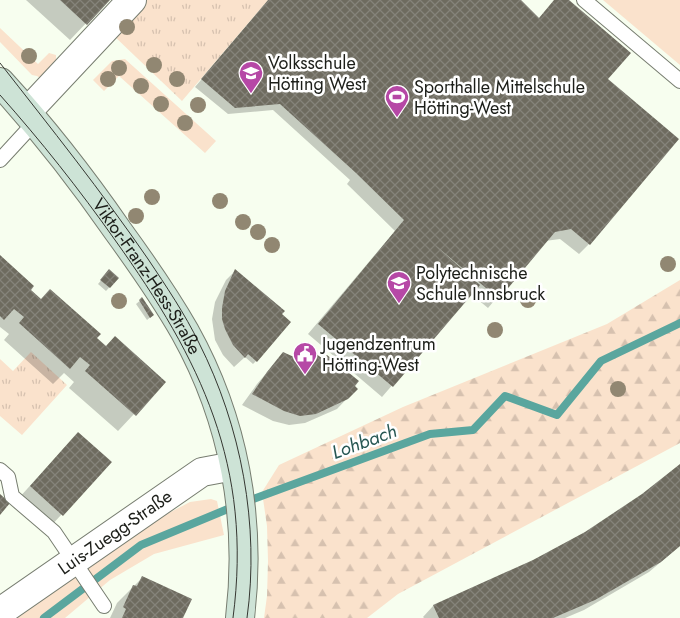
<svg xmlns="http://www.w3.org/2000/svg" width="680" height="618" font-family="Jost,sans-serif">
<defs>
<pattern id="forest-firs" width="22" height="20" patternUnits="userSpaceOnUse" patternTransform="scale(1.25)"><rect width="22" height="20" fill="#fae2cc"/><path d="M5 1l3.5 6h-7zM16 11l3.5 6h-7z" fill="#d6c1af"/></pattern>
<pattern id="park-tufts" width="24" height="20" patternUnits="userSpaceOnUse" patternTransform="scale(1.25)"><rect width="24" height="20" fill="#fae2cc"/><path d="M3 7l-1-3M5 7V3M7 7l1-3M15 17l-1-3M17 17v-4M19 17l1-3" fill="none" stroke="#d6c1af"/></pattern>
<pattern id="building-cross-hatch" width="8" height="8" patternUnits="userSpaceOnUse" patternTransform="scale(1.25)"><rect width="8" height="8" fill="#6e6b5f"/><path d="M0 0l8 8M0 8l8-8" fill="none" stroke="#85837a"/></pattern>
</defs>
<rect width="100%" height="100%" fill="#f7feef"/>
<path fill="#fae2cc" d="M603,0H680V65Z
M0,28L38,64L49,53L56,55V60L40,78L37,76L32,75L0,42Z
M125,59L216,141L205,153L119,76L104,91L93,80L112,61Z
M211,499L217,501L224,535L154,554L110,580L65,618H11L58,584L163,516L190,502Z"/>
<path fill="url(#forest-firs)" d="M680,280V443L398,594L367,618H264L267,596L268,561L267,526L262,492L279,465L403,407L607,324Z"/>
<path fill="url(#park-tufts)" d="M144,0H268L182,101L113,35Z
M31,352L67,385L22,435L0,416V359L13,371Z"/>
<path fill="#0003" d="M26,0H108L70,40Z
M269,0H519L539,19L555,0H567L606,79L589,244L579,254L560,239L545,241L488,308L471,294L382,397L308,334L395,231L347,184L350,180L273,110L228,114L195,87Z
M0,257L29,290L40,300L96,338L106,347L164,382L118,431L69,388L74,382L64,373L53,384L4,340L9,334L0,327Z
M236,270L256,361L253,364L245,357L234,367L223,355L215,340L212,319L215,302L226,280Z
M109,271L118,278L106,291L98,284Z
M142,299L153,315L147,320L136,304Z
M299,352L356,389L337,409L305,423L289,425L273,421L242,405L257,384L283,354L293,358Z
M65,447L110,462L49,528L18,499Z
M680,466V546L649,572L584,610L565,618H424L423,617L433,606L533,561L586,533L642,495Z
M142,578L181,618H110L117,603Z"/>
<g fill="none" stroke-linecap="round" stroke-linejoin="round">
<path stroke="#5aa69e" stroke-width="8" d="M245,502L430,434L473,430L505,396L557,415L601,361L680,323
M44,618L141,545L235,506"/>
</g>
<path fill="url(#building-cross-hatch)" d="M60,0H110L87,25Z
M268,0H521L539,18L554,0H569L631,53L608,79L679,139L590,245L571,229L555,232L499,299L435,245L480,285L393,387L318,324L404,220L356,173L280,104L235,108L201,79Z
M0,255L34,286L31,290L41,299L50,289L101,334L97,338L106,346L115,336L166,382L136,416L85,371L90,365L80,357L70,369L19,323L24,317L14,309L4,320L0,316Z
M109,269L119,278L110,288L100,280Z
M235,269L285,311L282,314L291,322L257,362L248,354L245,358L233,345L225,329L222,319V308L225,291Z
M142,297L154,315L150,318L139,300Z
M311,350L323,359L327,355L359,381L355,386L358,389L348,399L316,414L300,416L284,411L252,394L267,372L283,352L294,357L298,351L301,352Z
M78,432L112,462L63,516L30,486Z
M680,464V546L661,562L595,600L553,618H439L433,605L533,560L585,532L642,494Z
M0,494L10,503L0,515Z
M142,576L192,599L183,618H122L126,609L123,607L133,585L137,586Z"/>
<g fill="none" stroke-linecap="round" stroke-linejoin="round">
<g stroke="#777d70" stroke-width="16">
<path id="lane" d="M584,0L680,81
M0,160L35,122
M0,470L8,477L12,496L54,532L104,606"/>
</g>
<g stroke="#777d70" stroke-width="30">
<g id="street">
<path d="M27,112L132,0"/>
<path id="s1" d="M0,612L202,472L234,466"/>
</g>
</g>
<g stroke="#777d70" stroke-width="30">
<g id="secondary">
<path id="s2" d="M0,82C43,129 82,179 118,231C142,264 165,297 185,332C234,420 252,519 240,618"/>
</g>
</g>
<use href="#lane" stroke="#fff" stroke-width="14"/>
<use href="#street" stroke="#fff" stroke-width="28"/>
<use href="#secondary" stroke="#cde3d6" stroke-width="28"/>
<path stroke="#353731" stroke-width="1" d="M0,63C50,127 102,192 148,259C166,286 185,314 199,343C241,426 260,525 247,618
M0,95C41,141 79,189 115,240C201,360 253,466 233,618"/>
</g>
<g fill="#918772">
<circle cx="127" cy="27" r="8"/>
<circle cx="29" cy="56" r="8"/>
<circle cx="154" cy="65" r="8"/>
<circle cx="119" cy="68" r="8"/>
<circle cx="108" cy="79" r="8"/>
<circle cx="177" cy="79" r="8"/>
<circle cx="141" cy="86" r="8"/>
<circle cx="161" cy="104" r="8"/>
<circle cx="198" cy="105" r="8"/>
<circle cx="185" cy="123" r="8"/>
<circle cx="152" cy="197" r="8"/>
<circle cx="220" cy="201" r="8"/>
<circle cx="136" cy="216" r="8"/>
<circle cx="243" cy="222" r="8"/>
<circle cx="258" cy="232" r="8"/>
<circle cx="272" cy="245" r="8"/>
<circle cx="668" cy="264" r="8"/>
<circle cx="528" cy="300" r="8"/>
<circle cx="119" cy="301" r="8"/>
<circle cx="495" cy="330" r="8"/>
<circle cx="618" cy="389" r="8"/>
</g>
<defs>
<g id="school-pin" transform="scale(1.25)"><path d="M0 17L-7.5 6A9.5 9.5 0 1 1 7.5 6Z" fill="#b648a6" stroke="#fff"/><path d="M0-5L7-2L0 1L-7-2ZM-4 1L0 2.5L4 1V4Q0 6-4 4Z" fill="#fff"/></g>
<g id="stadium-pin" transform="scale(1.25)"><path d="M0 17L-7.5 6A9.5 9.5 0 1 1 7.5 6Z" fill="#b648a6" stroke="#fff"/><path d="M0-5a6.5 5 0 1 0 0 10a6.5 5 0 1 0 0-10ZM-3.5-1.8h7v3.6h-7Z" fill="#fff"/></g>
<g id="civic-pin" transform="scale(1.25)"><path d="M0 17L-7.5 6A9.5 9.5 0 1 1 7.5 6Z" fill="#b648a6" stroke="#fff"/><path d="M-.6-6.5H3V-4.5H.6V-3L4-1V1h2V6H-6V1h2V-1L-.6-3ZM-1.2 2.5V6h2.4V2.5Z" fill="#fff"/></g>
</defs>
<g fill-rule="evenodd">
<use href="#school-pin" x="251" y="73"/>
<use href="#stadium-pin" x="397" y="97"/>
<use href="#school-pin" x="399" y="283"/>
<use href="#civic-pin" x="305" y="354"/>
</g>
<g text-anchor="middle" stroke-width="5" stroke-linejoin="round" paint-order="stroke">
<g font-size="18" fill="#1c1e19" stroke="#fff" text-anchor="start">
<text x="268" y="69">Volksschule<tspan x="268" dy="21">Hötting West</tspan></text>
<text x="414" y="93">Sporthalle Mittelschule<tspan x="414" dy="21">Hötting-West</tspan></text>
<text x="416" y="279">Polytechnische<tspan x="416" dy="21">Schule Innsbruck</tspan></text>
<text x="322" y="350">Jugendzentrum<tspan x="322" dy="21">Hötting-West</tspan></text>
</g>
<g font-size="18" fill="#1c1e19" stroke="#fff">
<text dy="6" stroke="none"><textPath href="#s2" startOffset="244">Viktor-Franz-Hess-Straße</textPath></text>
<text dy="6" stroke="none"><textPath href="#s1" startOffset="140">Luis-Zuegg-Straße</textPath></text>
</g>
<g font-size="19" font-style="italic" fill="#275753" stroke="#fff">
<text transform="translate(364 441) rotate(-20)" y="7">Lohbach</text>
</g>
</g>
</svg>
